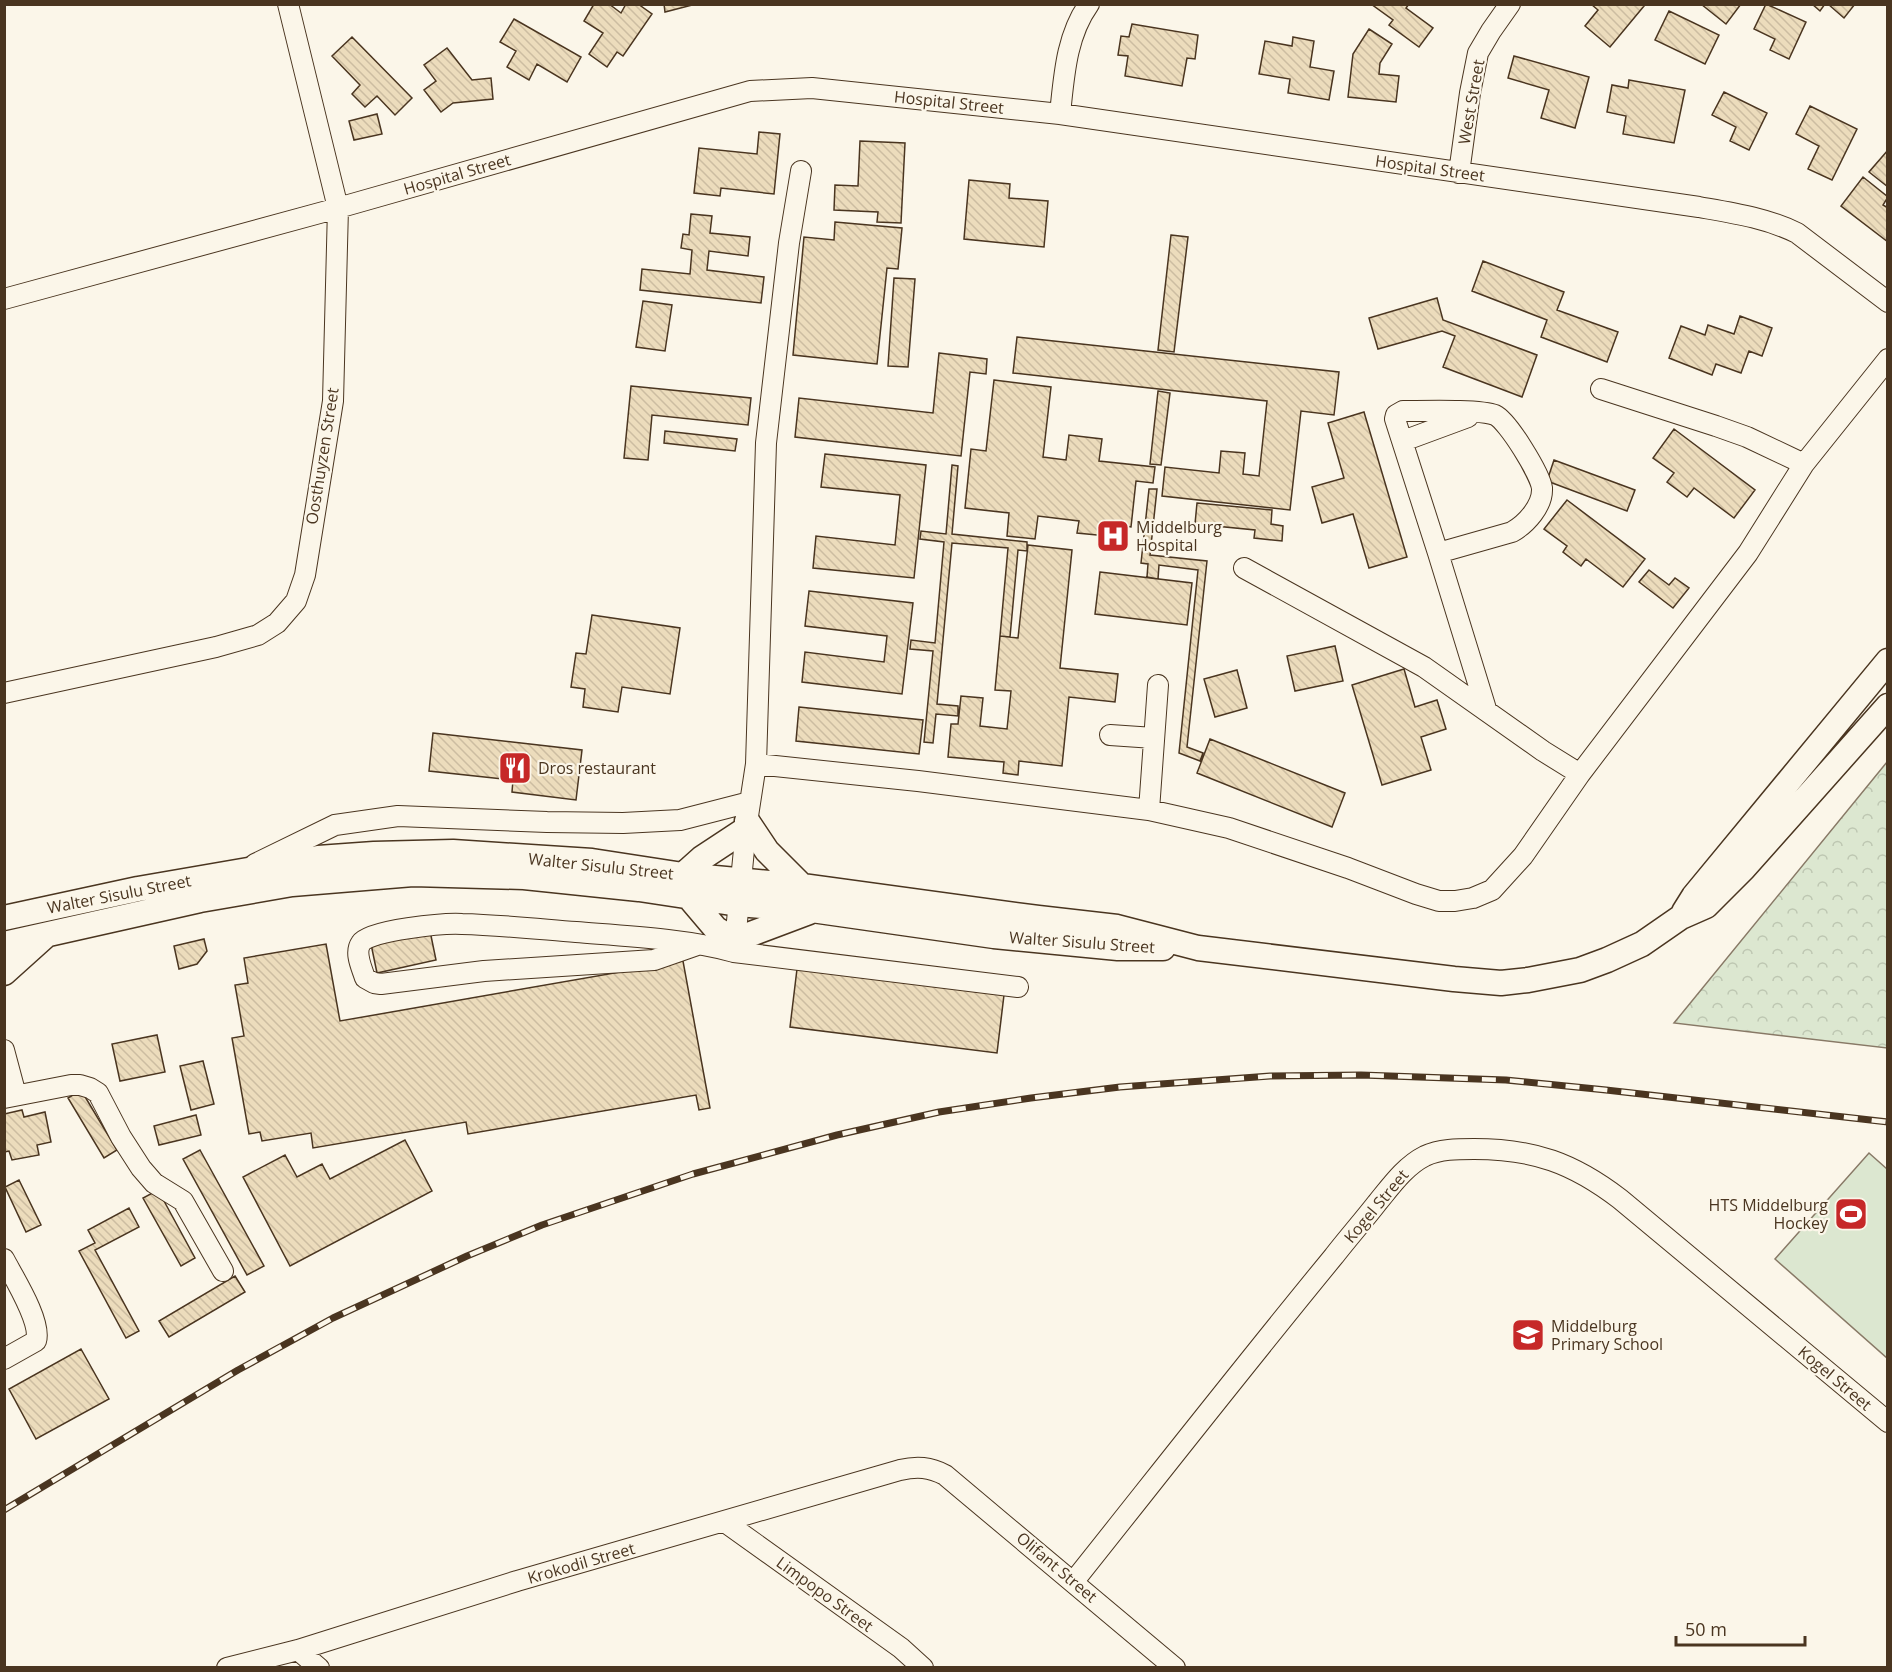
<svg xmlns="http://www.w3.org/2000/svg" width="1892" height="1672" font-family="'Open Sans',sans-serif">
<defs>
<pattern id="park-crowns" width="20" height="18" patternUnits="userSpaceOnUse" patternTransform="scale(1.5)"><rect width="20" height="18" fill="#dce7d0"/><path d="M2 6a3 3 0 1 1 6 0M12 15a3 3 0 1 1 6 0" fill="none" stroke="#bec7b2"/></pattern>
<pattern id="building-back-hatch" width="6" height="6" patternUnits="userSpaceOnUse" patternTransform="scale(1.5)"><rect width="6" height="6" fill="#ecdcbc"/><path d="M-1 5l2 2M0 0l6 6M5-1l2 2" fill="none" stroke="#ccbda1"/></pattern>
</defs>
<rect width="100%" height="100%" fill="#fbf6e9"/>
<path fill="#dce7d0" stroke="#887966" stroke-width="1.5" d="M1869,1153L1887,1169V1358L1775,1259Z"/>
<path fill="url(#park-crowns)" stroke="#887966" stroke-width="1.5" d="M1887,762V1048L1674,1023Z"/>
<path fill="url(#building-back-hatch)" stroke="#4a3520" stroke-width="1.5" d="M594,4H609L621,13L626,4H638L652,14L623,56L617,52L607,67L589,54L603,33L584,21Z
M664,4H696L665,12Z
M1371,4H1409L1406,8L1433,28L1419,47L1389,25L1393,20Z
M1591,4H1642L1644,6L1610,47L1585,26L1598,10Z
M1701,4H1741L1726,24Z
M1766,4L1806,22L1789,59L1770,50L1775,39L1754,29Z
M1812,4H1825L1820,11Z
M1828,4H1855L1844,18Z
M1669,11L1719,35L1705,64L1655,40Z
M514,19L581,57L567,82L537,64L529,80L507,67L516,51L500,42Z
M1132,24L1198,35L1195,59L1187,58L1182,86L1125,76L1128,56L1118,55L1121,36L1129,37Z
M1369,29L1392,44L1380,63L1379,74L1399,76L1396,102L1348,97L1353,54Z
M352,37L412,98L395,115L377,96L365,107L352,94L360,85L332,56Z
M1293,37L1314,41L1310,67L1334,71L1329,100L1288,93L1290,79L1259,74L1265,41L1292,46Z
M447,48L472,80L491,78L493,99L453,103L441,112L424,90L436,81L424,65Z
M1514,56L1589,77L1575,128L1541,118L1549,90L1508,78Z
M1629,80L1685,90L1674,143L1623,134L1626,116L1607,112L1612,85L1628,88Z
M1724,92L1767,113L1749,150L1730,141L1736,127L1712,115Z
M1810,106L1857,129L1832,180L1808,169L1819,146L1796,134Z
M377,114L382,134L354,140L349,121Z
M759,132L780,134L774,194L721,188L720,196L694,193L699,148L757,154Z
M860,141L905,143L901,223L877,222L878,212L834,210L835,185L858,186Z
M1888,150V187L1869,172Z
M1863,177L1888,197L1883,205L1888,208V242L1841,206Z
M969,180L1010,184L1009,198L1048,201L1044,247L964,239Z
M691,214L712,216L710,233L750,237L748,256L709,251L707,270L764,277L761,303L640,290L642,269L690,274L692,250L681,248L683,234L689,235Z
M835,222L902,228L898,269L887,268L877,364L793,355L804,237L834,240Z
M1171,235L1188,237L1174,352L1158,350Z
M1483,261L1564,292L1557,310L1618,332L1607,362L1541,337L1547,320L1472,291Z
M894,278L915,279L908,367L888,366Z
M1437,298L1443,320L1537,355L1522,397L1443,367L1455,336L1442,331L1378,349L1369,318Z
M643,301L672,305L665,351L636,347Z
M1740,316L1772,328L1762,356L1749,351L1741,373L1716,364L1712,375L1669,358L1681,326L1705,335L1708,325L1734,334Z
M1017,337L1339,372L1334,415L1301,411L1290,510L1162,496L1165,467L1219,473L1221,451L1245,453L1243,474L1259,476L1267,401L1013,373Z
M939,353L987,359L986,374L970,372L961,456L795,437L799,398L933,413Z
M994,380L1051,387L1043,457L1066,460L1069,435L1102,439L1099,461L1155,467L1153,483L1136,481L1131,527L1108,524L1107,536L1077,533L1079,521L1038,516L1035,539L1007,536L1009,513L965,508L971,449L986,451Z
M631,386L751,398L748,425L652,415L648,460L624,458Z
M1158,391L1170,393L1161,465L1150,464Z
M1364,412L1407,557L1369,568L1353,514L1322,523L1312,487L1344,478L1328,423Z
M1674,429L1755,490L1734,518L1694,488L1687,497L1667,482L1674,473L1653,458Z
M665,431L737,439L735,451L664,443Z
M825,454L926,465L914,578L813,568L816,536L895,545L900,495L821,487Z
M1554,460L1635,490L1627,511L1547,481Z
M952,465L958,466L952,534L1027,542V551L1018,550L1010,637L1000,636L1008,548L952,543L937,704L958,706V716L936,714L933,743L924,742L933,651L910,649L911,640L935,643L944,542L920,539L921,531L946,534Z
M1149,489H1157L1150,555L1207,561L1187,747L1203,753L1200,761L1179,753L1198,570L1159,565L1158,579L1147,577L1148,564L1141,563Z
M1567,500L1645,559L1623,587L1586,559L1581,566L1563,552L1567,546L1544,529Z
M1197,503L1272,510L1271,524L1283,526L1282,541L1254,538L1255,530L1195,524Z
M1028,545L1072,550L1060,668L1118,674L1115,702L1069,697L1062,766L1019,761L1018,775L1003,773L1004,762L948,757L951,724H958L961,696L983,698L980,726L1007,729L1011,691L995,690L1000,636L1018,638Z
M1649,570L1669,585L1675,578L1689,588L1673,608L1639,582Z
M1100,572L1192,583L1187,625L1095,614Z
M809,591L913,603L902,694L802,682L805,652L884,662L887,636L805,626Z
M592,615L680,628L670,694L622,687L618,712L583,707L585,689L571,687L576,653L586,654Z
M1335,646L1343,681L1295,691L1287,656Z
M1404,669L1415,707L1437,700L1446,729L1421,737L1431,770L1382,785L1352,685Z
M1237,670L1247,708L1215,717L1204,679Z
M799,707L923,720L919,754L796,741Z
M433,733L582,750L576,800L512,792L513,780L429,771Z
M1210,739L1345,793L1332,827L1197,773Z
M430,931L436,960L377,973L371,944Z
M204,939L207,951L197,964L179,969L174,946Z
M326,944L340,1021L683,961L710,1108L699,1110L696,1095L468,1134L466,1122L313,1148L311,1133L262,1141L260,1132L249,1134L232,1038L244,1036L235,985L248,983L244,958Z
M797,969L1004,995L997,1053L790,1027Z
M157,1035L165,1072L120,1081L112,1044Z
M203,1061L214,1104L191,1110L180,1066Z
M81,1090L117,1150L104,1158L68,1098Z
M22,1110L24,1117L45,1112L51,1142L37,1145L39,1155L12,1160L9,1151L4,1152V1114Z
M196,1115L201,1135L159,1145L154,1126Z
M405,1140L432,1191L290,1266L243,1177L285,1155L297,1177L322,1164L330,1179Z
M200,1150L264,1266L247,1275L183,1159Z
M19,1180L41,1225L26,1232L5,1187Z
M158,1190L195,1258L181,1266L143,1198Z
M129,1208L139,1227L95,1250L139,1331L126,1338L79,1251L95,1243L88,1230Z
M235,1276L245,1292L169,1337L159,1321Z
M81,1349L109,1399L36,1439L9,1389Z"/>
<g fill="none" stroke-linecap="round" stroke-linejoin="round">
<g stroke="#4a3520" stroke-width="22">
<path id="minor" d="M1060,114C1064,77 1066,36 1089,4
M1459,173L1470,93L1478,53L1491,31L1510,4
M4,299L338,208L750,91L812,88L1060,114L1699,207C1733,213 1767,218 1797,233L1888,302
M1601,389L1716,426L1747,437L1804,464
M1403,441L1468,417
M1438,553L1512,532C1526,524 1543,506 1542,488C1540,474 1508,421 1495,415C1480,409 1422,411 1403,411L1396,415L1395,419L1438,553L1486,709
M1244,568L1424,667L1543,751L1580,774
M4,693L216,647L258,635L277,623L296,601L305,575L333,401L338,208L288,4
M1110,735L1154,738
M756,764L918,781L1149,810L1229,828L1348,868L1416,894L1439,901H1455L1473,898L1492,890L1523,856L1580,774L1748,553L1804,464L1888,359
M1149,810L1158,685
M255,864L335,825L398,816L547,822L623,823L680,820L750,802
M697,945L654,960L484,971L381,984L374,983L365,978C362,968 354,953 361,943C369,930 445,923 462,924C500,925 538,929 576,932C626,936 687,939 734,952L746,829L756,764L766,443L789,243L801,171
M734,952L1018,987
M4,1050L16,1095
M4,1098L71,1085H80L90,1088L98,1093L121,1137L141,1168L154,1183L183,1201L223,1271
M4,1259C14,1278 42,1322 36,1341L4,1359
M725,1522L901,1648L923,1668
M1074,1581C1160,1473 1246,1363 1334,1256C1348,1238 1363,1221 1377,1203C1391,1186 1405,1166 1425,1156C1440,1149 1457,1149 1474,1149C1534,1149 1573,1163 1620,1199L1888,1422
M298,1650L319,1668
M227,1668L298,1650L517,1581L900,1470C917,1466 930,1467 945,1475L1175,1668"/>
</g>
<g stroke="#4a3520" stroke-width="27">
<path id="major" d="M747,821L767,851L802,886
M683,875L702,858L746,829
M688,896L716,929L735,940L809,912
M1684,912L1694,896L1888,661
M4,918L138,889L318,858L374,854L453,852L592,861L683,875L802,886L1038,918L1117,927L1198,948L1454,979L1501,983L1528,980L1580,970L1607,960L1642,944L1681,917L1706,906L1743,869L1888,706
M4,944L200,900L292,884L413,874L524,877L639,889L738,904L812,910L994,936L1118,948H1163
M4,973L44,937"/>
</g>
<use href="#minor" stroke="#fbf6e9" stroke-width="20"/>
<use href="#major" stroke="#fbf6e9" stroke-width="24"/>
<g stroke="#4a3520" stroke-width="7">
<path id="rail" d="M4,1510L238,1370L333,1318L467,1256L542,1225L693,1174L837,1135L939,1112L1031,1098L1120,1087L1270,1076L1361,1075L1506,1080L1606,1090L1888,1122"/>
</g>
<use href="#rail" stroke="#fbf6e9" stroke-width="4.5" stroke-dasharray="14" stroke-linecap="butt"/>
</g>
<defs>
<g id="hospital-square" transform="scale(1.725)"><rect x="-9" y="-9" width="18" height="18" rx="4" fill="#c62828" stroke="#fbf6e9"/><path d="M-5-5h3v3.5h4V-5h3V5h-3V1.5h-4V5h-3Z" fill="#fff"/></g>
<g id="restaurant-square" transform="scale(1.725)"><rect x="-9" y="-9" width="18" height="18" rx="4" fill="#c62828" stroke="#fbf6e9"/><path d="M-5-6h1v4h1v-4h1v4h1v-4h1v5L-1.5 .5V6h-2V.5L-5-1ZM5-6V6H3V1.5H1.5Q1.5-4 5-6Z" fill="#fff"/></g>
<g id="stadium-square" transform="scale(1.725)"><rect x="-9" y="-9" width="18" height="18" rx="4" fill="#c62828" stroke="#fbf6e9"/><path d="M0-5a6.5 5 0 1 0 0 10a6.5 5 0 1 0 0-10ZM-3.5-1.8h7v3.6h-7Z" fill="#fff"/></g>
<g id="school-square" transform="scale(1.725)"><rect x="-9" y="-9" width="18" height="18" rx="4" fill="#c62828" stroke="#fbf6e9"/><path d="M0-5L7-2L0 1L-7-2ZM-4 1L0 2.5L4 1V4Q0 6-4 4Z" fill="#fff"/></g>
</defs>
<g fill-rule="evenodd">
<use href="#hospital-square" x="1113" y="536"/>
<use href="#restaurant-square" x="515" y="768"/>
<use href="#stadium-square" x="1851" y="1214"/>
<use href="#school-square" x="1528" y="1335"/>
</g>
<g text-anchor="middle" stroke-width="4.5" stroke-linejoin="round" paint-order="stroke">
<g font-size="16" fill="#4a3520" stroke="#fbf6e9">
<text transform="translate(949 102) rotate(6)" y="6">Hospital Street</text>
<text transform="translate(1471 102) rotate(-80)" y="6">West Street</text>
<text transform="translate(1430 168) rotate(8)" y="6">Hospital Street</text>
<text transform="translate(457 174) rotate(-16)" y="6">Hospital Street</text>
<text transform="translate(322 456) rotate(-81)" y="6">Oosthuyzen Street</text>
<text transform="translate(601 866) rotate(6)" y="6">Walter Sisulu Street</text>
<text transform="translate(119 894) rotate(-11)" y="6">Walter Sisulu Street</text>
<text transform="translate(1082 942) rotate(4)" y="6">Walter Sisulu Street</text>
<text transform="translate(1376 1206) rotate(-50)" y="6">Kogel Street</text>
<text transform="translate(1835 1378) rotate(40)" y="6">Kogel Street</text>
<text transform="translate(581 1563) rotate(-16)" y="6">Krokodil Street</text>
<text transform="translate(1057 1567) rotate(40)" y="6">Olifant Street</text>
<text transform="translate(825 1594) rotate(36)" y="6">Limpopo Street</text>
</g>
<g font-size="16" fill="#4a3520" stroke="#fbf6e9" text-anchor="start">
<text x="1136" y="533">Middelburg<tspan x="1136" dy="18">Hospital</tspan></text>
<text x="538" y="774">Dros restaurant</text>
<text x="1828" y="1211" text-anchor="end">HTS Middelburg<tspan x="1828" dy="18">Hockey</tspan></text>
<text x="1551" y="1332">Middelburg<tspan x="1551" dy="18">Primary School</tspan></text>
</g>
</g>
<rect width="1892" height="1672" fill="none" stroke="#4a3520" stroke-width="12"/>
<path d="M1676 1636v9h129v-9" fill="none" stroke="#4a3520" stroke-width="3"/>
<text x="1685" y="1636" font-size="18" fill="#4a3520" stroke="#fbf6e9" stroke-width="4.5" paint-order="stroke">50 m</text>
</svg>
